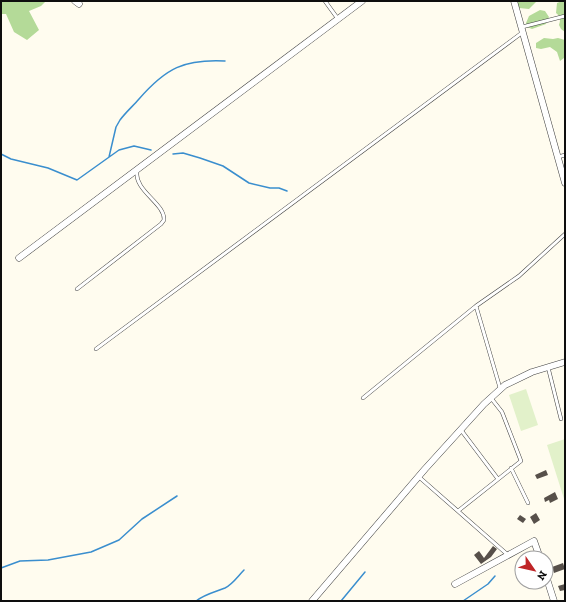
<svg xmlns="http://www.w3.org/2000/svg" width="566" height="602" font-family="'Zilla Slab',serif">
<rect width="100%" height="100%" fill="#fffcef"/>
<path fill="#b4da98" d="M1,1H46L41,6L29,11L39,30L27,40L14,32L6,14H1Z
M516,1H537L529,9L519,8Z
M562,1H565V32L561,29L559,25C561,19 560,16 556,13L557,3Z
M540,10L545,11L549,17L546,24L532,29L527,27L526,23L529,16Z
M544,38L553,39L558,38L565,40L564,58L560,61L557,52L550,47L541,49L536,48V43Z"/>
<path fill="#e2f1ca" d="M526,389L538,425L521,431L509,395Z
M565,439V502L547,445Z"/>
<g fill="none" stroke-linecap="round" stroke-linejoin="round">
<path stroke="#3a8ece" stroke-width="1.5" d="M1,154L11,159L48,168L77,180L119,150L134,146L151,150
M173,154L183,153L200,158L223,166L249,183L270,188H279L287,191
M109,157L116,127L120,120C126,112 133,106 139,99C166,68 184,59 225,61
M1,568L20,561L48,560L91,552L119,540L142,519L177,496
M196,601C205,594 215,592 225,588C233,584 238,576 244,570
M341,601L365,572
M463,601L488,584L495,576"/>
</g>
<path fill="#57504a" d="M546,470L548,475L537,479L535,475Z
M555,492L558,499L550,503L549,500L545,502L544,498Z
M536,513L540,520L534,524L530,517Z
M520,515L526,519L523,523L517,519Z
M493,546L497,549L491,557L481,564L474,555L479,551L484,558Z
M563,563L565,569L554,573L552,567Z
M565,584V590L560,591L558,586Z"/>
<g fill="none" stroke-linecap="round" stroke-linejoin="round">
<g stroke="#414141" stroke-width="4">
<path id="lane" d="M325,1L338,19
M522,27L565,16
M558,157L565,155
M77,289L161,224L164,220C165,203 134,191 137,171
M476,306L500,388
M96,349L523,32
M548,367L561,419
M363,398L476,306L519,276L565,234
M461,430L498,479
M511,468L528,503
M419,477L508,555
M458,511L521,461L502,412L491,398"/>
</g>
<g stroke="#414141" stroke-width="7">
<path id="street" d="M75,1L79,4
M514,1L565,183
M19,258L362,1
M546,576L554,601
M455,584L534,541L540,558
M312,601L425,469L484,404L505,385L532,372L565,362"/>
</g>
<use href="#lane" stroke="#fff" stroke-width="3"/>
<use href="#street" stroke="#fff" stroke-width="6"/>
</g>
<rect width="566" height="602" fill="none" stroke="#0e0e0e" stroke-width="4"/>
<g transform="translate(534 570) rotate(124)"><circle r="19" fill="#ffffff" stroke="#9f9f9f"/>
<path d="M0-3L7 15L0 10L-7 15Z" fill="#bf2527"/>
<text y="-6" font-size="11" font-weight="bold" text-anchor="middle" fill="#0e0e0e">N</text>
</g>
</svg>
